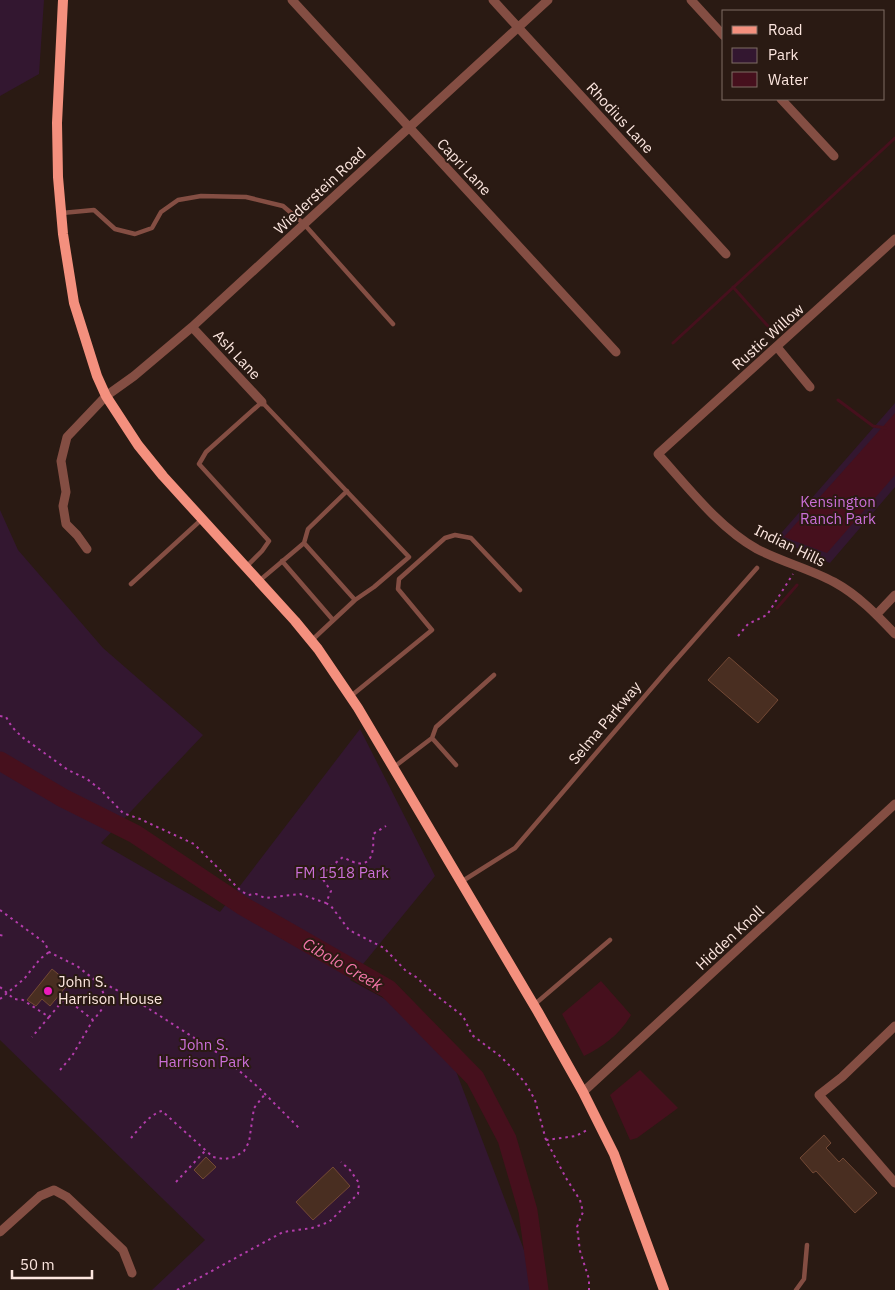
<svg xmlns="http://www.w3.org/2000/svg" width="895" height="1290" font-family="'IBM Plex Sans',sans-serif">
<rect width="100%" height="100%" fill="#2a1a13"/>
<path fill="#331730" d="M0,0H44L39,74L0,96Z
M895,403V487L830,563L776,539Z
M0,510L18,550L103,648L203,735L101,843L220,912L360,729L435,876L350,980L440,1029L524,1250L544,1290H152L205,1240L0,1040Z"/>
<path fill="#46101d" d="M895,413V475L827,553L784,537Z
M601,981L631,1015C620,1034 603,1047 584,1056L562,1014Z
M640,1070L678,1108L637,1138L630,1140L610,1095Z"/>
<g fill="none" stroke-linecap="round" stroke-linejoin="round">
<path stroke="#46101d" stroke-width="3" d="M733,287L775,334
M673,343L895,138
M838,400L873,426L886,428
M777,608L797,585"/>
<path stroke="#46101d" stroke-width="19" d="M0,761L63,798L135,834L243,906L388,989L475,1078L507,1139L528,1211L539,1290"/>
</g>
<path fill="#492e21" stroke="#734935" d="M729,657L778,700L758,723L708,680Z
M52,969L69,983L50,1006L42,999L36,1006L27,1000Z
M824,1135L831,1143L826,1148L839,1162L843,1158L877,1193L855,1213L816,1171L813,1173L800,1158Z
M206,1157L216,1167L203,1179L194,1170Z
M333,1167L350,1186L313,1220L296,1202Z"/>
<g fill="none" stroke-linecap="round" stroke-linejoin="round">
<path stroke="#b33cab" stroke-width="2" stroke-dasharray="2.5 4" stroke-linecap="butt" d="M738,636L748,624L767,615L793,574
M0,716L6,717L12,727L22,737L68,770L87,779L101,790L123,813L140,819L194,844L241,891L248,895L256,894L265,898L300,894L326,903L331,891L322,878L323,873L343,857C368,872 375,859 373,834L386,826
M326,903L331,906L349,930L384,948L406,971L416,977L433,993L463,1016L472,1035L500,1056L515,1071L526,1084L535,1100L546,1140L566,1178L580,1200L583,1212L577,1227L580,1251L589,1279V1290
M0,910L45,943L49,952L77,966L100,984H105L132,998L221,1055L258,1087L300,1129
M0,935L4,936
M0,987L14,999L23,1000L49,1017L32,1037
M0,999L24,979L40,959L49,952
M49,1017L65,998L93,1020C105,1007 108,1002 100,985
M60,1070L72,1056L93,1020
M131,1138C139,1129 150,1114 162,1111L213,1157L224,1159L235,1157L244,1151L249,1142L254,1108L265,1094
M546,1140L576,1136L589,1129
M176,1182L205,1151
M177,1290L283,1232L312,1228L329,1222L358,1194L359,1183L350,1170L341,1162"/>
<path stroke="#844e43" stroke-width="4.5" d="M62,213L94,210L115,229L135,234L152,228L161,212L178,200L201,196L246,197L283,206L304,224L393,324
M304,543L308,529L347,491
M282,561L333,620
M246,567L262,551L269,541L199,464L206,452L262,402L409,557L374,587L355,600
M259,581L304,543L355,600L311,641
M131,584L201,520
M351,696L432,630L398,589L399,579L445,538L455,535L471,538L520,590
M432,738L456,765
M394,767L432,738L436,727L494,675
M461,882L515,848L668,669L757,568
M535,1004L610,940
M796,1290L804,1279L807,1245"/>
<path stroke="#844e43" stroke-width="9" d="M292,0L616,352
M493,0L726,254
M691,0L724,36
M781,99L834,156
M895,239L658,454C687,486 719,528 757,549C782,562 810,569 834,582C858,595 877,615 895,634
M192,327L262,402
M777,347L810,387
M87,549L77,535L66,524L63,506L66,492L61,461L67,437L106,396L134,376L192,327L548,0
M877,614L895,595
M895,1026L842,1077L819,1095L895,1183
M583,1092L895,804
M0,1232L40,1196L54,1190L67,1197L123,1250L132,1273"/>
<path stroke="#f4907e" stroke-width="10" d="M63,0L57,123L58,177L63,234L74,303L97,376L106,396L138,445L163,476L295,621L318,649L358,708L538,1012L583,1092L614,1154L664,1290"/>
</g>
<circle fill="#ec1bbb" stroke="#2a1a13" stroke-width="2" cx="48" cy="991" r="5"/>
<g text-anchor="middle" stroke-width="4" stroke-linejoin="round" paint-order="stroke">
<g font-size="15" fill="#fce6df" stroke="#2a1a13">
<text transform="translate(620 118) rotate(47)" y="5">Rhodius Lane</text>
<text transform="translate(464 167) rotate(47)" y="5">Capri Lane</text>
<text transform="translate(320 191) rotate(-43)" y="5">Wiederstein Road</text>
<text transform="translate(768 337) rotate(-42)" y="5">Rustic Willow</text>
<text transform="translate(237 355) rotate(47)" y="5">Ash Lane</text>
<text transform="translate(790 546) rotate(26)" y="5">Indian Hills</text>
<text transform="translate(605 723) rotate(-50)" y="5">Selma Parkway</text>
<text transform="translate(730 938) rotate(-43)" y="5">Hidden Knoll</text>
</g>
<g font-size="15" fill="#cb6fd8" stroke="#2a1a13">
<text x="838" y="507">Kensington<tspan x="838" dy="17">Ranch Park</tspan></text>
<text x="342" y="878">FM 1518 Park</text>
<text x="204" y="1050">John S.<tspan x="204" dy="17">Harrison Park</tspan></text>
</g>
<g font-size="15" fill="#fce6df" stroke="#2a1a13" text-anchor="start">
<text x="58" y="987">John S.<tspan x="58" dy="17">Harrison House</tspan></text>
</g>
<g font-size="16" font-style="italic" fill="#f376a9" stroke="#2a1a13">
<text transform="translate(343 964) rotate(30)" y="6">Cibolo Creek</text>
</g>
</g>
<rect x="722" y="10" width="162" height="90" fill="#2a1a13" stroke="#7e6c65"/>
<rect x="732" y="26" width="25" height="8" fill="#f4907e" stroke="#7e6c65"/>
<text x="768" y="35" font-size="15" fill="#fce6df">Road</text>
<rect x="732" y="48" width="25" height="15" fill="#331730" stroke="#7e6c65"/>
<text x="768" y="60" font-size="15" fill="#fce6df">Park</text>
<rect x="732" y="72" width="25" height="15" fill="#46101d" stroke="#7e6c65"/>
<text x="768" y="85" font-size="15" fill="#fce6df">Water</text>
<path d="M12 1270v8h80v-8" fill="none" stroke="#fce6df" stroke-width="2.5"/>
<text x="20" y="1270" font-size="15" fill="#fce6df" stroke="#2a1a13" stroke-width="4" paint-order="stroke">50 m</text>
</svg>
